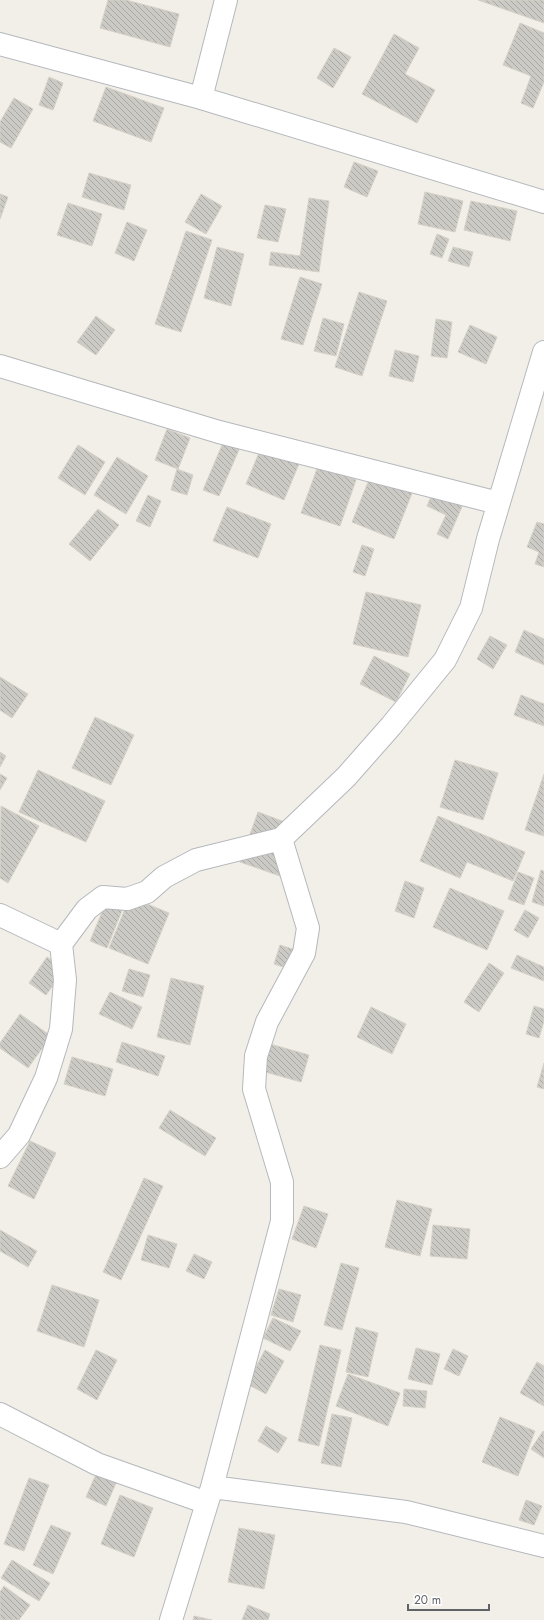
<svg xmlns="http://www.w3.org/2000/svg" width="544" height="1620" font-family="Jost,sans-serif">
<defs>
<pattern id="building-back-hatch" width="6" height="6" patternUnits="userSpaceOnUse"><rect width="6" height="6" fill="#cccac5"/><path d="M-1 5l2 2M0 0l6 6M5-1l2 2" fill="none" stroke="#a9a8a4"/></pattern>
</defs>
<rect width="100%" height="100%" fill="#f1efe8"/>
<path fill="url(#building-back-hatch)" stroke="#d6d1c6" d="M108,0H126L179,14L170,47L100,28Z
M478,0H544V23Z
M520,23L544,33V82L533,108L521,103L531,76L503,65Z
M394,34L419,48L405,74L435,90L417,123L362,94Z
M334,48L351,57L333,88L317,78Z
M49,77L63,83L53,110L39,105Z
M106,87L164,108L151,142L93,121Z
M14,98L33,109L11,148L0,142V122Z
M354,162L378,171L367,197L344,187Z
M89,173L131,185L124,210L82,197Z
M425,192L463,201L455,232L418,224Z
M0,194L8,197L0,219Z
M201,194L222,206L206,234L185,222Z
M309,198L329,201L319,272L269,265L271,252L300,256Z
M471,201L517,211L510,241L464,230Z
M68,203L102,214L92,246L57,235Z
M265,205L286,209L278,242L257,238Z
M127,222L147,230L134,261L115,253Z
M186,231L212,240L181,332L155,324Z
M437,234L449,239L442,258L430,254Z
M217,247L244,254L231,306L204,298Z
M453,247L473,252L469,267L448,261Z
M300,277L322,284L303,345L281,339Z
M359,292L387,301L362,376L335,367Z
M96,316L115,330L96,355L77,342Z
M323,318L344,324L336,356L314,351Z
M436,319L452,322L447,358L431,356Z
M470,325L497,337L486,364L458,352Z
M395,350L419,356L413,382L389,376Z
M167,429L190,438L178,469L155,460Z
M228,431L244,438L219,496L203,490Z
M263,443L301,459L284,500L246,484Z
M78,445L105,462L85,495L58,478Z
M117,457L148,476L126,514L94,495Z
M318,466L356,480L340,526L301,513Z
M374,467L416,483L394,539L352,522Z
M177,469L193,475L187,495L171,490Z
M437,482L467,495L448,539L437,534L446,515L427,506Z
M148,495L161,501L150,527L136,521Z
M227,507L271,524L258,558L213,541Z
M98,509L119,525L90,561L69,544Z
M537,522L544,524V567L535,564L539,552L527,547Z
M362,545L374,549L365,576L353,572Z
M366,592L421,605L408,657L353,644Z
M524,630L544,639V665L515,652Z
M490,636L507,645L493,669L477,659Z
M374,656L410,674L396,702L360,684Z
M0,677L28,694L12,718L0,710Z
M521,695L544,704V726L514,715Z
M95,717L134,735L111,785L72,768Z
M0,752L6,756L0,767Z
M455,760L498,773L483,820L440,807Z
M38,770L105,801L86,842L19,812Z
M0,774L7,778L0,790Z
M544,774V836L525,830Z
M1,806L39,826L8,883L0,878Z
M258,812L298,827L280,876L240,862Z
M438,816L525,852L513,881L467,862L460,878L420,861Z
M541,870L544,871V906L532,902Z
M518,872L534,878L524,905L508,899Z
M405,881L424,888L414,918L395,911Z
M450,888L504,911L487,950L433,927Z
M111,891L127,898L107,948L90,941Z
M130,897L169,913L148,964L109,948Z
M525,910L539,918L528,938L514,930Z
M280,945L302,952L296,971L274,964Z
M517,955L544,967V981L511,968Z
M47,957L65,969L46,995L29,983Z
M489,963L504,973L479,1012L464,1002Z
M129,969L150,975L143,997L122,991Z
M171,978L204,986L190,1045L157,1037Z
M110,992L142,1007L132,1029L99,1014Z
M534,1006L544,1009V1021L539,1038L526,1034Z
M371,1007L406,1024L392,1054L357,1037Z
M20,1014L51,1036L28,1068L0,1048V1043Z
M122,1042L165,1056L158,1076L116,1062Z
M270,1044L309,1055L301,1082L262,1071Z
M72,1057L113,1069L105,1096L64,1084Z
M544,1063V1089L537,1087Z
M170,1110L216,1138L205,1156L159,1128Z
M30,1141L56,1153L34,1199L8,1186Z
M144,1178L163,1186L121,1280L103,1272Z
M397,1200L432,1209L420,1256L385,1247Z
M304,1206L328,1214L316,1248L292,1239Z
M433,1225L470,1229L467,1259L430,1256Z
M0,1230L37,1251L28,1267L0,1251Z
M148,1235L177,1244L169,1268L141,1260Z
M194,1254L212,1262L204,1279L186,1271Z
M341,1263L359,1268L342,1330L324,1325Z
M52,1285L99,1300L84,1347L37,1331Z
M279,1289L301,1295L293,1322L271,1315Z
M273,1318L301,1331L290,1351L263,1338Z
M356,1327L378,1333L368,1377L346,1372Z
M320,1345L341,1350L319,1446L298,1441Z
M416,1348L440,1354L432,1385L408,1379Z
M453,1349L468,1356L459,1376L444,1369Z
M96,1350L117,1360L97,1400L77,1389Z
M265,1350L284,1361L266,1394L247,1384Z
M537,1362L544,1366V1406L520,1393Z
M348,1374L400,1393L388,1426L336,1406Z
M404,1389L427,1391L425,1408L403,1406Z
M332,1414L352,1418L341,1467L321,1463Z
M500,1417L535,1431L518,1476L482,1462Z
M266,1426L287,1438L278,1453L258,1441Z
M543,1431L544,1432V1458L531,1449Z
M100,1465L120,1474L106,1506L86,1497Z
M29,1478L49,1485L24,1551L4,1544Z
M120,1495L153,1508L134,1557L101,1544Z
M526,1500L542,1506L534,1525L519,1520Z
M51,1525L71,1533L53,1574L33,1565Z
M239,1528L275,1535L264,1589L228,1582Z
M12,1560L50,1583L39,1601L1,1578Z
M4,1586L30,1605L19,1620H0V1592Z
M248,1605L270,1614L268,1620H242Z
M194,1616L212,1620H193Z"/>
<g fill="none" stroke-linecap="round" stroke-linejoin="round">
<g stroke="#b5b8bc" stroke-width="24">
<path id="minor" d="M0,44L201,98L544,202
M201,98L226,0
M0,366L219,432L498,503
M0,915L61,944
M0,1157L19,1135L46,1078L61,1029L65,980L61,944L87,909L103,897L127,899L147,892L164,877L196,860L281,839
M0,1414L97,1464L207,1503
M212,1487L406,1512L544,1546
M171,1620L212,1487L282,1221V1182L254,1089L256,1056L267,1022L304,953L308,928L281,839L346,777L391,726L445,660L471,608L488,539L544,352"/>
</g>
<use href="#minor" stroke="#fff" stroke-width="22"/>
</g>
<path d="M408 1604v6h81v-6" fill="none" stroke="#5f6368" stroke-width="2"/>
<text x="414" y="1604" font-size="12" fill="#5f6368" stroke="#ffffff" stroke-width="3" paint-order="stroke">20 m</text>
</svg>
